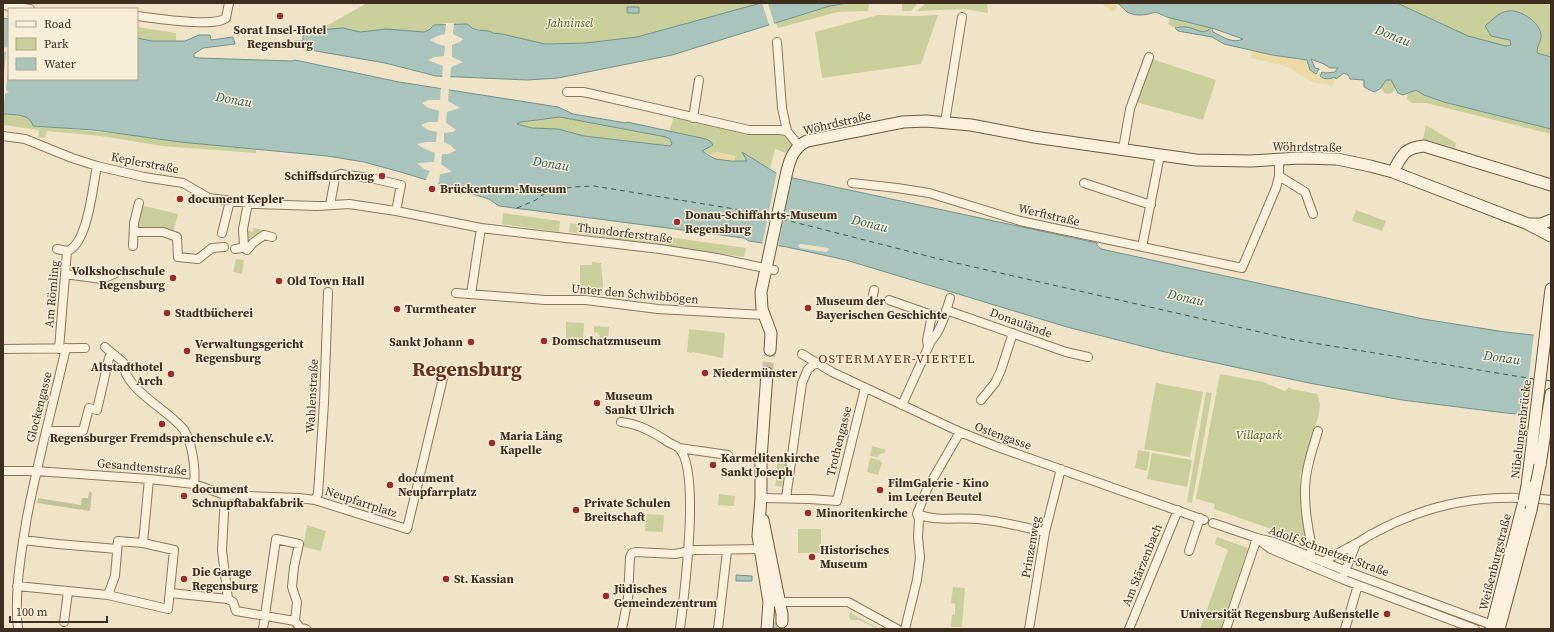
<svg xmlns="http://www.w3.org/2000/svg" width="1554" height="632" font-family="'Source Serif 4',serif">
<rect width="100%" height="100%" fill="#f0e4c8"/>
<path fill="#c9cf9b" d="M367,3H761L637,37L585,43L545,44L472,28L429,30L424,32L386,29L367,33L353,31L347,29L319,30Z
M847,3H869L868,11L838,12L778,28L776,23L830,6Z
M902,3H918L911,11H902Z
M926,3H987L988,13L964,9L917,11Z
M1397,3H1551V57L1537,53V45L1541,38C1529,21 1524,6 1500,14L1491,36L1510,40L1511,45L1506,46L1468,36Z
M878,15L912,16L938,15L921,64L822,78L815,32Z
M1170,18L1207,26L1211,28C1203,35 1199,30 1191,28C1185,26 1180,28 1175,28L1168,24Z
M137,27L176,33V42L152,41L137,38Z
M1152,59L1216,80L1203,120L1136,102Z
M1381 87a7 7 0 1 1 14 0a7 7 0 1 1-14 0Z
M1413,90L1418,91L1424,95L1444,102L1551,129V134L1426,103H1412L1407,99L1408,94Z
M675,113L749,130H779L794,139L786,153L775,149L770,169L743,152L747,161H735V156L716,152L711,155L701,150L712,146L705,139L669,132Z
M3,114C14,115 30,113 33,126C108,131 181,142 256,150V153L162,146L101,136L47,131L45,138L38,137L39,130L3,125Z
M560,117L666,137L672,141V144L670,146L584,136L558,129L532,128L516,124L521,122Z
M1426,125L1456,143L1455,148L1423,139Z
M140,205L178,214L173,233L136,230Z
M1356,210L1386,221L1382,231L1352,221Z
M503,213L560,221L559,232L502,224Z
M570,223L746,248L744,257L569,232Z
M254,228L264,230L263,234L253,239L247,238L248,231L253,232Z
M236,259L244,260L242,274L233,272Z
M592,262L601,263L603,284L602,296H599L600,288L580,286V265H592Z
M566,322L584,323L583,345L566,344Z
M594,326L609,327L608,346H596V344H593V338L597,340L600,336L597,332L594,333Z
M689,329L725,333L723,358L692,352V353L687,352Z
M1220,374L1263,382L1285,391L1289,387L1291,389L1318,394V397L1320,404L1319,414L1300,476L1304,531L1306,532V538L1303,540L1214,509L1215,504L1196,499Z
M1156,383L1203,392L1190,457L1144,449Z
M1206,392L1212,393L1192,503L1187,502Z
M872,446L886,450L885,453L880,454L878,457L870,456Z
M1138,450L1150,452L1147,471L1135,468Z
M1152,453L1192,460L1187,487L1147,479Z
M870,458L879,460L882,463L878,475L867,472Z
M777,460H788L785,487L775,486L777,475Z
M719,494L735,496L734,506L718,505Z
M647,514L664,515L663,532L645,531Z
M307,525L326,531L321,551L303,547Z
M798,529H821V553H798Z
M1217,537L1248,548L1221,629H1200L1228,550L1215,544Z
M953,587L965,588L962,627H951L952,615L955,614V604L951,603Z
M852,610V614L876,627V628L859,620H850L849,614Z"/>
<path fill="#ecd9a5" d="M1100,3H1117L1119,4L1113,12Z
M1252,50L1299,60H1307C1310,74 1322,80 1335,77L1333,86L1312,82L1286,66L1250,58Z
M716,152L735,157V161L715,159L711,155Z"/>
<path fill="#bfc49a" d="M89,491L92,493L90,511L37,503L38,498L81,505L82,498H88Z"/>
<path fill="#a9c4bc" stroke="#6f938a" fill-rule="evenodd" d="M761,3H847L830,6L672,55L558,78L527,80L436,76L385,63L293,47L294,41H303V33L319,30L343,28L360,32L386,29L424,32L429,30L434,25L467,24L472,28L478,30L489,31L493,33L502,34L545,44L585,43L637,37Z
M1117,3H1397L1468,36L1506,46L1511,45L1510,40L1491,36L1485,26C1492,20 1499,12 1508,11C1521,9 1543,24 1541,38C1540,44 1537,45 1537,53L1551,57V129L1444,102L1424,95L1416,90L1403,95L1398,93L1391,80H1386L1380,89L1374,92L1364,87V80L1350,79L1348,75L1344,73L1336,79L1335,77C1330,79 1324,80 1320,76L1322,72L1326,73L1335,72L1338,68H1330L1324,64L1311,59L1315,68L1319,69L1316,74L1310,70L1307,60L1272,55L1224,44L1212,37L1178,31L1175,28C1180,27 1185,26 1191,28C1199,30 1203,35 1211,28L1167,17L1156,12C1146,15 1137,17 1127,12C1123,9 1121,5 1117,3ZM1212,28L1243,39C1233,44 1223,37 1213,32Z
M627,7H639V13H627Z
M3,18L9,19V79H137V38L152,41H185L199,35H210L211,40L233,37L235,44L203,48L194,54V57L198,58L292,61L295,60L399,82L558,107L573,114L626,123L627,122L706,139L710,141L713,145L702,151L715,159L731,161H747L742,152L776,173L793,178L1097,243V245L1101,249L1423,319L1505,332L1551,337V417L1506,413L1402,400L1309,383L1165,352L1067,327L846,260L787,247L749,241L744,238L499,206L489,199L404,173L364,162L327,156L180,142L94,130L33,126C30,113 14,115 3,114ZM560,117L666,137L670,139L672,144L670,146L584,136L558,129L532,128L517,124L521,122Z
M736,575L752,576V581H736Z"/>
<path fill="#f0e4c8" d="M762,3H768L775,26L770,27Z
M440,23H457H454L453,34L463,39L460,42L452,45V57L463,62L451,67L450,79H442L443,66L428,60L435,57L444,56L445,46L438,44L430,40L437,36L445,34L446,24Z
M9,26V59L6,90L9,92L5,94L3,116V84L6,52L3,51V48L7,47Z
M440,86L450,87L449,89L448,101L460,108L447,112L446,123L451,126L456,130L453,132L444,133V142L450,145L456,150L449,154H442L441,164L452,172L440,174L438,186L425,181L430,171L424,169L417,163L434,162L435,153L423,148L417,144L426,142H436L437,132L428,130L421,125L428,122H438L439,111L428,108L422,103L428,100H440L441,87Z
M777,171L792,176L778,247L762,245Z
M801,244L828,248L829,250L826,252L800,248L798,245Z
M1534,333L1551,335V419L1524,417Z"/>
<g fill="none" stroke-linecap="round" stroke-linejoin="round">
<path stroke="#2f5d5a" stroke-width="1" stroke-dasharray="5 4" stroke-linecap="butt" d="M517,208L536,200L540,196L556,190L573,187L594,186L747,211L771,217
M782,219L943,260L1295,340L1534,379
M1545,380L1551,381"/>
<path stroke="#ccc0a6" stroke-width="11" stroke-dasharray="11 5.5" stroke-linecap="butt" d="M767,373L770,350
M777,622V629"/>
<g stroke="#8d765c" stroke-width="10">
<path id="street" d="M3,5L30,9
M137,16C155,18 213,28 226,18L229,3
M777,42L782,108L787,131
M567,92H583L597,95L749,130H779L787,131L799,146
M693,118L699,80
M945,122L962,17
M3,136L25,139L72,158L97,166L144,177L183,183L209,198L256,204L317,206L349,204L396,211L481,228L660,249L717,258L774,270
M1123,149L1130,109L1149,57
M1279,176L1305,192L1313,214
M852,183L897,188L929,193L1020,221L1242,268L1276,188L1279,176V158
M1084,183L1151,205
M330,205L335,178L336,176L341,174L375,179L401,185L396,211
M134,232H163L177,237L178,257L198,259L212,248L224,247
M222,233L230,201
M133,246L134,223L139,203
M1142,247L1160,155
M57,249L67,251
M235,249L242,248L244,246L243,229L248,203
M247,250L253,243L264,235L272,237
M67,251C88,245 93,184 97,166
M65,274L102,279L114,274
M456,293L545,300H586L658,309L764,315
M471,294L481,228
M873,295L874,290
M889,300L932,315L927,340L928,347
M946,310L1066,352L1088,357
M105,347L123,362C124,390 168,409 184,430C192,442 196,469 194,484
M3,349L85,348
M59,349L67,251
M802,354L832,372L960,432L995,446L1204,520
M981,400L995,383L1001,370L1013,333
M902,405L931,341C941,331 946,312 950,298
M621,422C639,424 653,432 668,442C671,444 676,445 679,448C701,471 684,596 680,629
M46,431H83L89,408L97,410L109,358L112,353
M679,448L728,455
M3,471H36L149,479L194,484L225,495L299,498L315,500L407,529L444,374
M225,495L222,550L228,599
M761,498L810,499L837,501L865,388
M786,498L802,383L808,369L816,363
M315,500L318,494L324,403L328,292
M917,514C937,522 958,517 978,519C1001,521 1023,527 1045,532
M917,514L927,489L960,432
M1213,523L1257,538L1274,542L1346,571L1492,625
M23,540L58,544L117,549
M1259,540L1271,549L1342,579L1475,629
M143,543L149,479
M1189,551L1200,518
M1310,557C1314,546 1309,537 1308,526C1306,515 1305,503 1305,492C1305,470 1312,451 1318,431
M1323,562C1334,555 1345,550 1355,544C1362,541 1367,536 1374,533C1431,502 1487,493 1551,500
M1344,574L1356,544
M17,586L108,595L168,609L174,550L143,543L118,541L115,576L108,595
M170,593L228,599L233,602L236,611L295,621L300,628L306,629
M775,602H848L897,629
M64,622L68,592
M18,629C14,592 21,554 27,517C38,460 53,404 66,348
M263,629L276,539L299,544L294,567L292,587L297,602L295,621
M622,629L628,598L630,557L632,553L636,552L675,554L695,550L764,549
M718,629L727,551
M905,629L917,580L920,557L918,537L919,519L917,514
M1029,629L1045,532L1061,469
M1129,629L1178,510
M1226,629L1257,538
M1345,629L1358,585"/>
</g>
<g stroke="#6f573f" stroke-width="13">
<path id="secondary" d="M1393,172C1402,155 1404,148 1424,146L1551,185
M1530,224H1541L1551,220
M770,350L771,333L762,309L761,292L787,171C790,159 794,147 807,141L903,122L926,121L971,125L1034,137L1196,160L1251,161L1300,158L1337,159L1370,166L1393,172L1528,224L1551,236
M1540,465L1551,394
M1527,486L1551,289
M763,520L782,614V622
M767,629L769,602L758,536L761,498V459L767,373
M1491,629L1524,501
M1499,629L1531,510"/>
</g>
<use href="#street" stroke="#faf1dc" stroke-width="8"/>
<use href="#secondary" stroke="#faf1dc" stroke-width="11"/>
<g stroke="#6f573f" stroke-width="13" stroke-linecap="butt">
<path id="secondary-bridge" d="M1524,501L1527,486
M1531,510L1540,465"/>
</g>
<use href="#secondary-bridge" stroke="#faf1dc" stroke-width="11"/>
</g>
<g fill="#9e2a2b" stroke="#f7eed8" stroke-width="1.5">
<circle cx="280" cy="16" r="4"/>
<circle cx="382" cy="176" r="4"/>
<circle cx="432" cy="189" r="4"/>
<circle cx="180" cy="199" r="4"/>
<circle cx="677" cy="222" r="4"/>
<circle cx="173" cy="278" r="4"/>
<circle cx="279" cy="281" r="4"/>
<circle cx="808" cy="308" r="4"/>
<circle cx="397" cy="309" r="4"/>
<circle cx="167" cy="313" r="4"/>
<circle cx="544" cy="341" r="4"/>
<circle cx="471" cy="342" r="4"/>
<circle cx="187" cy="351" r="4"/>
<circle cx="705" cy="373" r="4"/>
<circle cx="171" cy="374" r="4"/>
<circle cx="597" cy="403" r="4"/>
<circle cx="162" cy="424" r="4"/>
<circle cx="492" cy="443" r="4"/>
<circle cx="713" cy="465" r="4"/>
<circle cx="390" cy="485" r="4"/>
<circle cx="880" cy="490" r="4"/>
<circle cx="184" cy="496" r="4"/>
<circle cx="576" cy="510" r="4"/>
<circle cx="808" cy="513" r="4"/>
<circle cx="812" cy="557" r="4"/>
<circle cx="184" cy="579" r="4"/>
<circle cx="446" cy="579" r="4"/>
<circle cx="606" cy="596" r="4"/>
<circle cx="1387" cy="614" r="4"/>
</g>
<g text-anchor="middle" stroke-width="3" stroke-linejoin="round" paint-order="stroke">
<g font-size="12" font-style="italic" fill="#4d5a26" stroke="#f7eed8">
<text x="570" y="27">Jahninsel</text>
<text x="1259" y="439">Villapark</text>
</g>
<g font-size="12" font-weight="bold" fill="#3d2e20" stroke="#f7eed8" text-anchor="start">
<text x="280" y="34" text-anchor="middle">Sorat Insel-Hotel<tspan x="280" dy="14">Regensburg</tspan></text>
<text x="374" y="180" text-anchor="end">Schiffsdurchzug</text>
<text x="440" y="193">Brückenturm-Museum</text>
<text x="188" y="203">document Kepler</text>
<text x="685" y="219">Donau-Schiffahrts-Museum<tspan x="685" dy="14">Regensburg</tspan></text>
<text x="165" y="275" text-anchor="end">Volkshochschule<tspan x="165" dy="14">Regensburg</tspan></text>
<text x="287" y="285">Old Town Hall</text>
<text x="816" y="305">Museum der<tspan x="816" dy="14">Bayerischen Geschichte</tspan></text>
<text x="405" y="313">Turmtheater</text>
<text x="175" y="317">Stadtbücherei</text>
<text x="552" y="345">Domschatzmuseum</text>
<text x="463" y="346" text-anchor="end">Sankt Johann</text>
<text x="195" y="348">Verwaltungsgericht<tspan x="195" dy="14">Regensburg</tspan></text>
<text x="163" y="371" text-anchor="end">Altstadthotel<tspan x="163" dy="14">Arch</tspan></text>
<text x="713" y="377">Niedermünster</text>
<text x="605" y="400">Museum<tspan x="605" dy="14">Sankt Ulrich</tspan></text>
<text x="500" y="440">Maria Läng<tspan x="500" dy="14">Kapelle</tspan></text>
<text x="162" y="442" text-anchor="middle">Regensburger Fremdsprachenschule e.V.</text>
<text x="721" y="462">Karmelitenkirche<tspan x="721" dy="14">Sankt Joseph</tspan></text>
<text x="398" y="482">document<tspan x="398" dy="14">Neupfarrplatz</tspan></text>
<text x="888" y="487">FilmGalerie - Kino<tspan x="888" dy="14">im Leeren Beutel</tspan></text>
<text x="192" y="493">document<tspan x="192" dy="14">Schnupftabakfabrik</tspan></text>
<text x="584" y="507">Private Schulen<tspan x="584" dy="14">Breitschaft</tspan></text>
<text x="816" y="517">Minoritenkirche</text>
<text x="820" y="554">Historisches<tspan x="820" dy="14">Museum</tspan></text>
<text x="192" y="576">Die Garage<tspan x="192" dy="14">Regensburg</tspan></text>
<text x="454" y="583">St. Kassian</text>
<text x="614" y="593">Jüdisches<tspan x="614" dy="14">Gemeindezentrum</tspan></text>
<text x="1379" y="618" text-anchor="end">Universität Regensburg Außenstelle</text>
</g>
<g font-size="12" fill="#3d2e20" stroke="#f7eed8">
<text transform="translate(837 123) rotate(-13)" y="4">Wöhrdstraße</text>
<text transform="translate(1307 147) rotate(1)" y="4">Wöhrdstraße</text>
<text transform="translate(145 163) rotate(11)" y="4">Keplerstraße</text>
<text transform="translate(1049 215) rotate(13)" y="4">Werftstraße</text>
<text transform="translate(625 233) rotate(7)" y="4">Thundorferstraße</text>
<text transform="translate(52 294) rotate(-85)" y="4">Am Römling</text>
<text transform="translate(635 294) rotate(5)" y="4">Unter den Schwibbögen</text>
<text transform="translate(1021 323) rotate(20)" y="4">Donaulände</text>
<text transform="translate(312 396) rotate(-87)" y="4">Wahlenstraße</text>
<text transform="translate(39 407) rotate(-76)" y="4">Glockengasse</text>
<text transform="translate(1521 429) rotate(-83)" y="4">Nibelungenbrücke</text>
<text transform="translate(1003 436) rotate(20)" y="4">Ostengasse</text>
<text transform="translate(839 441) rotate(-76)" y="4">Trothengasse</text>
<text transform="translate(142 467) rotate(5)" y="4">Gesandtenstraße</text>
<text transform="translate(361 502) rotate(18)" y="4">Neupfarrplatz</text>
<text transform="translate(1031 547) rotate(-80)" y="4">Prinzenweg</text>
<text transform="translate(1329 551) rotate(20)" y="4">Adolf-Schmetzer-Straße</text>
<text transform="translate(1495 562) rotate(-76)" y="4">Weißenburgstraße</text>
<text transform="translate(1142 565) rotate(-68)" y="4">Am Stärzenbach</text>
</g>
<g font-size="13" font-style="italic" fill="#2f5d5a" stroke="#f7eed8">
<text transform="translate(1393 35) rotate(21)" y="5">Donau</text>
<text transform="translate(234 99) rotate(10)" y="5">Donau</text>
<text transform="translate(551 163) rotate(9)" y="5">Donau</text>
<text transform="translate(870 223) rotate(14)" y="5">Donau</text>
<text transform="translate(1186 297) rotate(13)" y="5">Donau</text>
<text transform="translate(1502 357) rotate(8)" y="5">Donau</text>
</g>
<g font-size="13" letter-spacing="1" fill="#6b2e1e" stroke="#f7eed8">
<text x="897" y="363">OSTERMAYER-VIERTEL</text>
</g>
<g font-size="20" font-weight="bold" fill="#6b2e1e" stroke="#f7eed8">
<text x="467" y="376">Regensburg</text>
</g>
</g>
<rect width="1554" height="632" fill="none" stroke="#3d2e20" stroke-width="8"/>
<rect x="8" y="8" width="130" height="72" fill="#f7eed8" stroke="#ada18e"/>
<rect x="16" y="21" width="20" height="6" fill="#faf1dc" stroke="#ada18e"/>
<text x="44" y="28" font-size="12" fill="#3d2e20">Road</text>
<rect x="16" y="38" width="20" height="12" fill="#c9cf9b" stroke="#ada18e"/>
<text x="44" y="48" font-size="12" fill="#3d2e20">Park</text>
<rect x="16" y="58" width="20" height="12" fill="#a9c4bc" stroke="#ada18e"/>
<text x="44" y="68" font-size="12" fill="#3d2e20">Water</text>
<path d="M10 616v6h97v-6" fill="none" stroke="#3d2e20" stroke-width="2"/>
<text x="16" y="616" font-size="12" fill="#3d2e20" stroke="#f7eed8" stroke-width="3" paint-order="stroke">100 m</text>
</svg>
